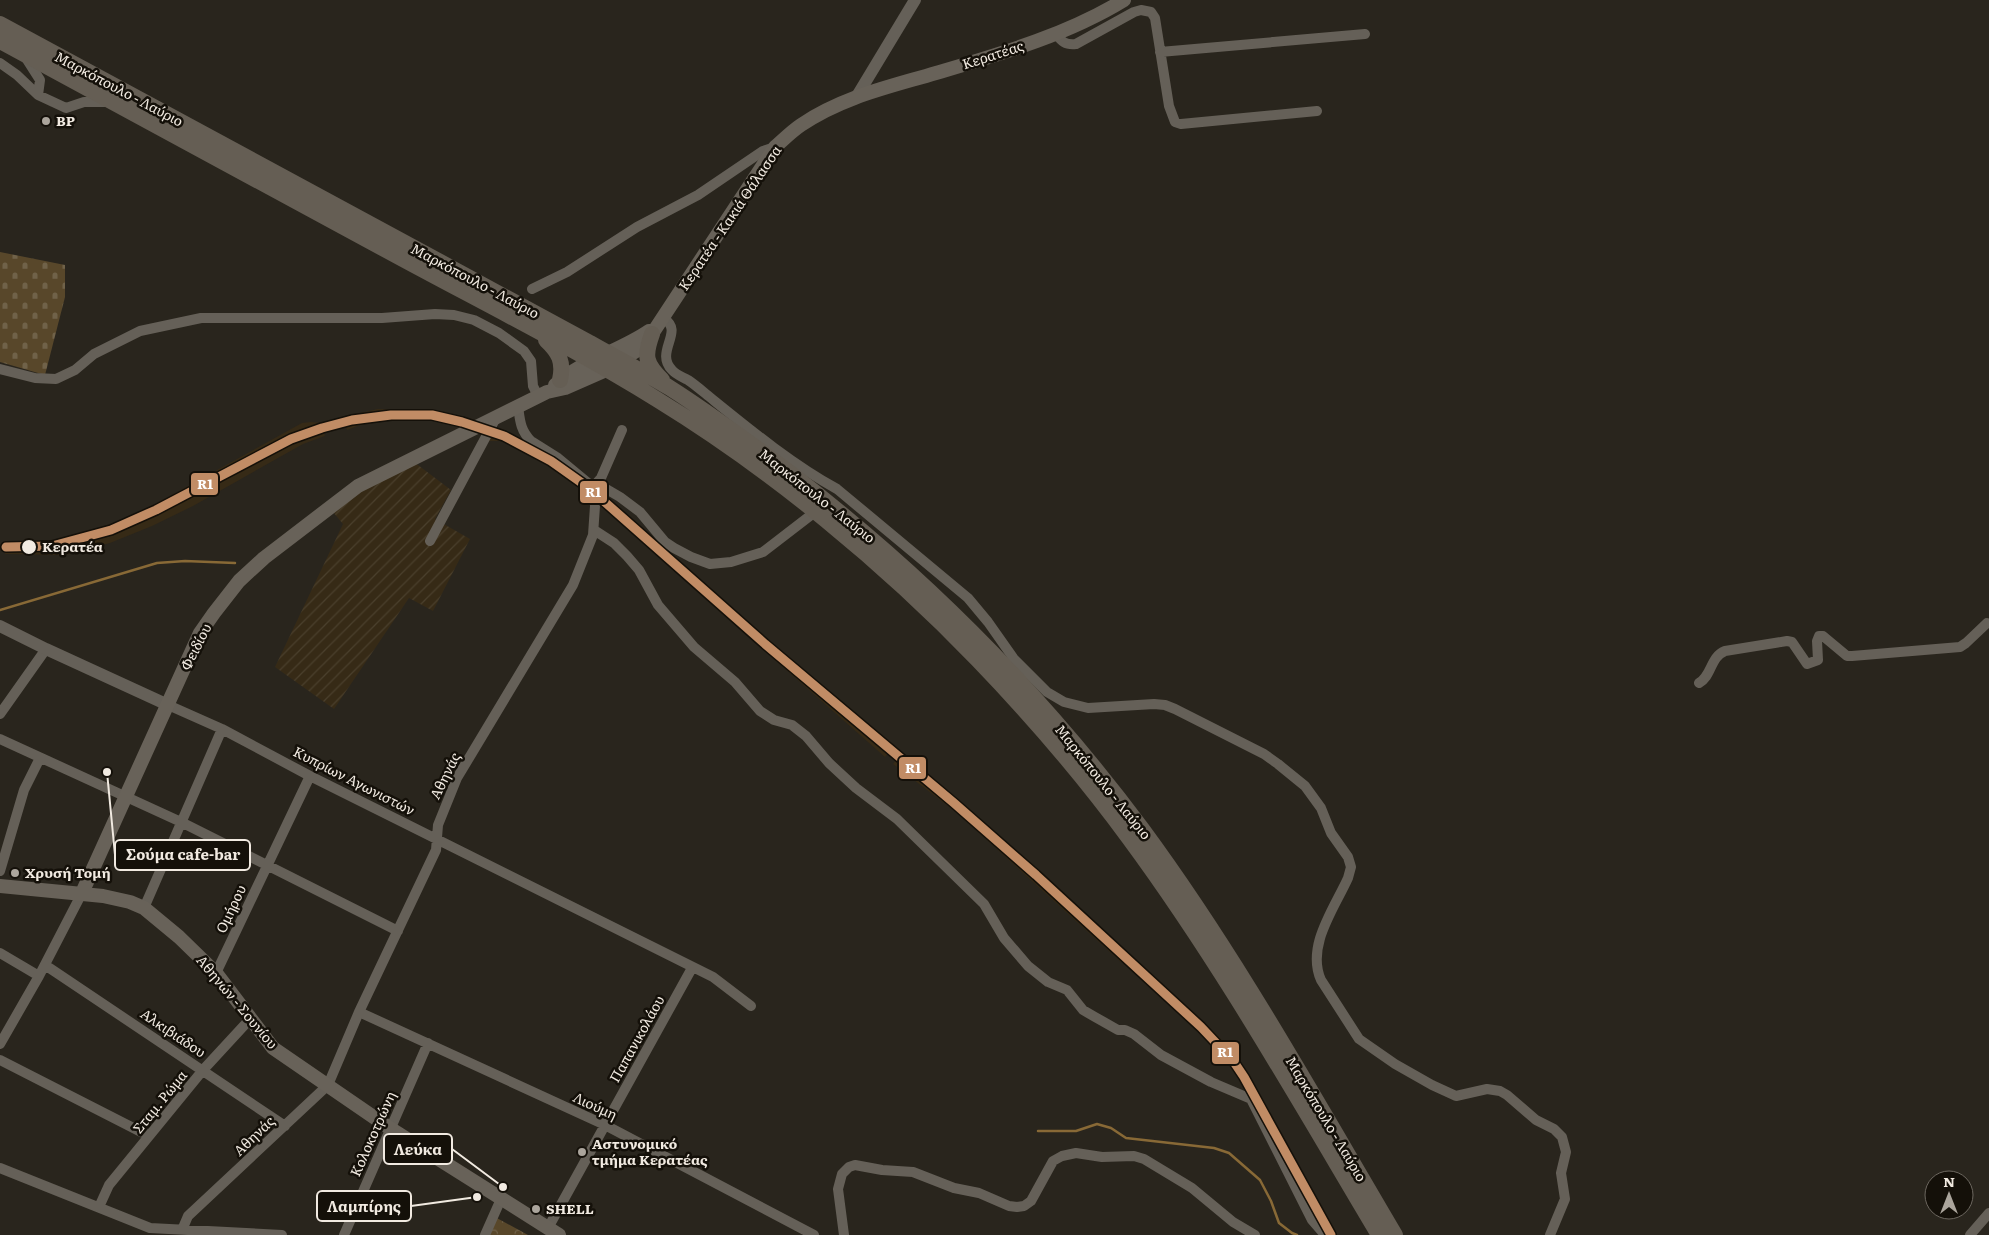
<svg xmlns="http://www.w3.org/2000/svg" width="1989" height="1235" font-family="Literata,serif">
<defs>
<pattern id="industrial-furrows" width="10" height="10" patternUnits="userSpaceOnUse" patternTransform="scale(1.25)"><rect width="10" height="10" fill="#362a16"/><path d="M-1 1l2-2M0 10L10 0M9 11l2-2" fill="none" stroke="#4a3f2c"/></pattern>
<pattern id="cemetery-stones" width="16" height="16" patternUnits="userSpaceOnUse" patternTransform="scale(1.25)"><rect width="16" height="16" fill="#58472a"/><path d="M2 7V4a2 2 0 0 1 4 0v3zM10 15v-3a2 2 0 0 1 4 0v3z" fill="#706249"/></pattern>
<pattern id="park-crowns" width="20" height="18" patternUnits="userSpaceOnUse" patternTransform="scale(1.25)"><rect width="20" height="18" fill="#58472a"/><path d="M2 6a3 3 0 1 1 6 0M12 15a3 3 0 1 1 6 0" fill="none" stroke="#706249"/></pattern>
</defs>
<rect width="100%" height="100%" fill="#29251d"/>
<path fill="#362a16" d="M378,409L430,412L470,422L463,428L438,420L397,418L368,422L347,430L343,417Z
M311,422L321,423L325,436L303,444L193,506L152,526L110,543L65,555L5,554L6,542L46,543L63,541L106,529L123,522L302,423Z
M500,433L517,440L565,469L584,483L587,492L555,467L525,450L503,441H486L488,436Z
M601,495L729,609V620L598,502L599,496Z
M741,619L891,750L885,757L741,630Z
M899,756L984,826L1128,957L1121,962L956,812L893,764Z
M1132,960L1215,1033L1232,1051L1247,1076L1332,1235H1329L1309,1208L1272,1134L1237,1072L1188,1020L1124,964Z"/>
<path fill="url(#industrial-furrows)" d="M414,462L451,490L435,519L470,539L433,611L409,598L334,709L275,667L343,524L333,512L362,490Z"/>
<path fill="url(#cemetery-stones)" d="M0,252L65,265V297L45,375L0,362Z"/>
<path fill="url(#park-crowns)" d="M495,1217L528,1235H487Z"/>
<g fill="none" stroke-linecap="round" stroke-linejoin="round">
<path stroke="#886936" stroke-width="2.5" d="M0,610L157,563L185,561L235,563
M1038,1131H1076L1097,1124L1111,1128L1126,1138L1214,1148L1229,1153L1260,1180L1271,1201L1279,1223L1292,1233L1297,1235"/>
<path stroke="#656058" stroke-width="10" d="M1055,33C1062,42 1065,45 1076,44L1134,12L1141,10L1151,12L1155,18L1169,106L1175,122L1181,124L1317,111
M1160,52L1365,34
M26,58L40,80L38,95
M0,63L17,75L38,95L66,108L84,102H106
M532,289L567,272L637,227L698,195L763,151L775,147
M664,319C685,331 654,352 672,370C676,375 683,377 688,380C694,384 700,389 706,394C748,428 790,463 837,489L968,598L988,622L1014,659L1047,692L1064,702L1088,708L1154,704L1165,705L1175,709L1264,754L1278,764L1305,786L1321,808L1331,833L1348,857L1351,867L1348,878C1334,909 1306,946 1321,980L1359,1039L1395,1064L1432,1085L1456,1096L1487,1089L1500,1091L1507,1095L1536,1120L1554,1129L1562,1137L1566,1152L1561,1173L1565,1199L1550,1235
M0,369L35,378L56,379L75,370L94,354L140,331L201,318H382L435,314L454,315L474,320L499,333L524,351L531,361L533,386L538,396
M593,487L608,490L620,497L640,512L665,542L674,548L691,557L710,564L731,562L763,552L815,512
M593,487L601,478L622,430
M594,530L614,543L627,556L639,570L658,605L694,647L735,682L760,711L774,720L792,725L806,736L829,763L856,788L897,819L984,904L1004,938L1028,966L1048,982L1067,990L1083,1010L1095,1017L1118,1030H1125L1134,1034L1161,1055L1211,1082L1251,1099L1312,1220L1325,1235
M430,541L497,416
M1699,683C1712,676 1710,657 1725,651L1787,641L1792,642L1807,664L1818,660L1817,641L1819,636H1823L1847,656H1852L1960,647L1966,643L1987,623
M168,705L222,729L310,776L713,977L751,1006
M0,714L46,649
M0,739L181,822L398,931
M0,871L24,790L40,758
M144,908L222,729
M0,953L39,976
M45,965L285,1126
M216,973L310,776
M359,1012L605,1125L814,1235
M0,1044L39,976L82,893
M0,1060L149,1136
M0,1168L150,1228L282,1235
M99,1207L109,1185L203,1070L250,1019
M548,1228L692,968
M182,1235V1230L188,1216L328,1085L359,1012L436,850L438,825L457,778L573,585L593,535L595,506L593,487L558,458L531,441C520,430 520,420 518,406
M344,1235L428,1043
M485,1235L501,1199
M844,1235L838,1189L842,1174L849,1167L855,1165L882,1170L913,1172L954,1188L979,1193L1009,1206L1017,1207L1024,1206L1031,1201L1053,1161L1062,1156L1076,1153L1102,1157L1134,1156L1144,1159L1192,1188L1233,1222L1255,1235
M1970,1235L1989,1213"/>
<path stroke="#656058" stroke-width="12" d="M857,96L915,0
M0,626L46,649L168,705"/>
<path stroke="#686259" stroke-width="14" d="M555,385C580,361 620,351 649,331
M0,886L103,896L130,902L144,908L179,937L216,973L273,1048L391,1129L559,1235
M82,893L200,633L214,613L239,581L264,558L358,486L547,392L565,388L606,370L639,349L652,334L775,147C783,140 792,131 801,125C842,97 889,87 936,73C1000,54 1067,35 1124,0"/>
<path stroke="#655e54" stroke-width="16" d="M0,24L590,343C616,358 644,372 670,388C711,414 751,444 790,473C923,575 1042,695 1142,829C1237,958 1314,1098 1395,1235
M0,41C129,111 258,181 388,251C478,300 571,346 658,400C772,470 886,564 978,660C1030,714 1085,778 1129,838C1222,964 1299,1101 1379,1235
M652,334C644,356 645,363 662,380
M546,340C559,352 564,362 560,380"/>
<g stroke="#141009" stroke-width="12">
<path id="rail-1" d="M6,547L52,546L111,530L156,510L291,439L322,428L352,420L391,415H432L462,422L504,436L551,461L589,488L765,644L954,803L1036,875L1201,1027L1234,1062L1244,1077L1331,1235"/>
</g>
<use href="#rail-1" stroke="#c18c65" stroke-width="9"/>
</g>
<g fill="#aba59c" stroke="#141009" stroke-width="2">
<circle cx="46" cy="121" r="5"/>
<circle cx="15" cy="873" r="5"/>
<circle cx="582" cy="1152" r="5"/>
<circle cx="536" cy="1209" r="5"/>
</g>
<circle fill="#f1eae1" stroke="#141009" stroke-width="2" cx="29" cy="547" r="8"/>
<g text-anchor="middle" stroke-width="5" stroke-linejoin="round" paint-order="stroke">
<g font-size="14" fill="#f1eae1" stroke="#141009">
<text transform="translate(993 55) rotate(-18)" y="5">Κερατέας</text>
<text transform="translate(119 89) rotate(28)" y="5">Μαρκόπουλο - Λαύριο</text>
<text transform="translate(730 218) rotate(-56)" y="5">Κερατέα - Κακιά Θάλασσα</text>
<text transform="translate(475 281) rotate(28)" y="5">Μαρκόπουλο - Λαύριο</text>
<text transform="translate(817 496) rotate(38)" y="5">Μαρκόπουλο - Λαύριο</text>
<text transform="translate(196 647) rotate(-63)" y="5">Φειδίου</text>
<text transform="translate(445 776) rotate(-64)" y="5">Αθηνάς</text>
<text transform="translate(354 781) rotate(27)" y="5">Κυπρίων Αγωνιστών</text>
<text transform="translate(1103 782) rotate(51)" y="5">Μαρκόπουλο - Λαύριο</text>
<text transform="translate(231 909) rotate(-65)" y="5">Ομήρου</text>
<text transform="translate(237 1002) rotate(50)" y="5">Αθηνών - Σουνίου</text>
<text transform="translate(173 1033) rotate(34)" y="5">Αλκιβιάδου</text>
<text transform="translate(637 1039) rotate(-61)" y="5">Παπανικολάου</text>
<text transform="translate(160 1102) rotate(-51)" y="5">Σταμ. Ρώμα</text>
<text transform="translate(595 1106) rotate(25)" y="5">Λιούμη</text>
<text transform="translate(1326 1119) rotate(59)" y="5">Μαρκόπουλο - Λαύριο</text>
<text transform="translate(373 1134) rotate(-66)" y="5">Κολοκοτρώνη</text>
<text transform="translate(254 1136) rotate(-44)" y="5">Αθηνάς</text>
</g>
<g font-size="14" font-weight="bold" fill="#f1eae1" stroke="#141009" text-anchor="start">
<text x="56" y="126">BP</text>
<text x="25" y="878">Χρυσή Τομή</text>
<text x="592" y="1149">Αστυνομικό<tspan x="592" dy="16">τμήμα Κερατέας</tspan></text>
<text x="546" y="1214">SHELL</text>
</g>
<g font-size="14" font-weight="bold" fill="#f1eae1" stroke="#141009" text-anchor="start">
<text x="42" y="552">Κερατέα</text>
</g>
</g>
<path fill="none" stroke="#f1eae1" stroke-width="2" d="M107 772L115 855M503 1187L452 1149M477 1197L411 1206"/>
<g fill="#f1eae1" stroke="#141009" stroke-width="2">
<circle cx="107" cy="772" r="5"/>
<circle cx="503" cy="1187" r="5"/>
<circle cx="477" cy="1197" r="5"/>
</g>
<g fill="#141009" stroke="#f1eae1" stroke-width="2">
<rect x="115" y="840" width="135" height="30" rx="5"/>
<rect x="384" y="1134" width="68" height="30" rx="5"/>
<rect x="317" y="1191" width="94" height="30" rx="5"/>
</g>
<g font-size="15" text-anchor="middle" font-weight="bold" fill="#f1eae1">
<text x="183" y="860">Σούμα cafe-bar</text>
<text x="418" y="1155">Λεύκα</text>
<text x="364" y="1212">Λαμπίρης</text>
</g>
<g stroke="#141009" stroke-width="2">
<rect x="190" y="472" width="29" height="24" rx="5" fill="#c18c65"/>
<rect x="579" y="480" width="29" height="24" rx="5" fill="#c18c65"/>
<rect x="898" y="756" width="29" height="24" rx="5" fill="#c18c65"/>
<rect x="1211" y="1041" width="29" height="24" rx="5" fill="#c18c65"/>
</g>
<g font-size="14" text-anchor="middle" font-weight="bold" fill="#fff">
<text x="205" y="489">R1</text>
<text x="593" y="497">R1</text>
<text x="913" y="773">R1</text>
<text x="1225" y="1057">R1</text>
</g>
<g transform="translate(1949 1195)"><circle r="24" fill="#141009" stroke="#6c675f"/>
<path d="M0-4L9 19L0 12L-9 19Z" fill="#aba59c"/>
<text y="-8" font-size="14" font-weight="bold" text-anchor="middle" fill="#f1eae1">N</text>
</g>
</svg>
